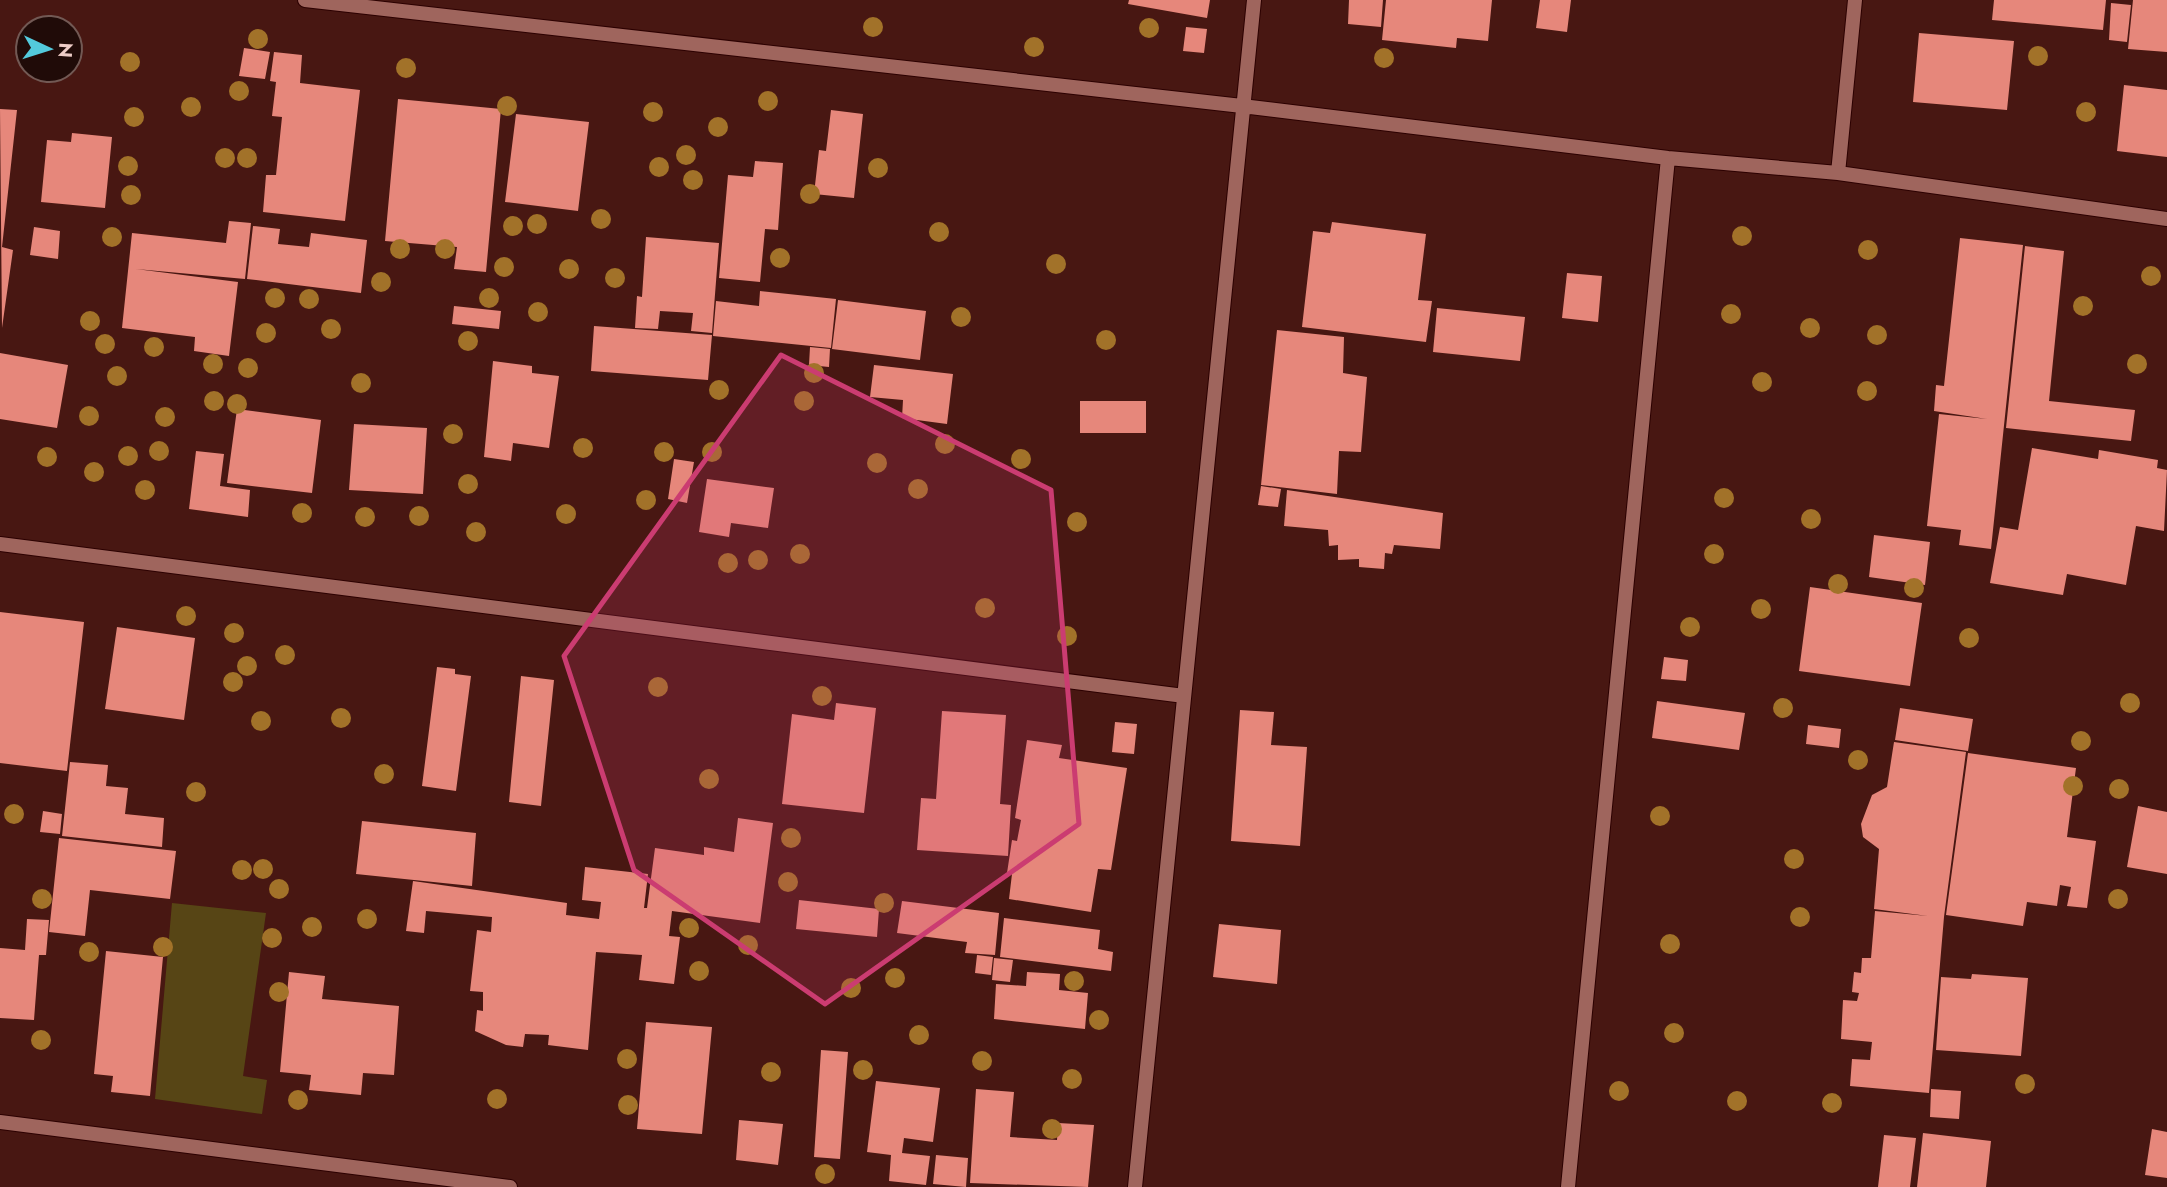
<svg xmlns="http://www.w3.org/2000/svg" width="2167" height="1187" font-family="Jost,sans-serif">
<rect width="100%" height="100%" fill="#481712"/>
<path fill="#574515" d="M172,903L266,913L243,1076L267,1080L262,1114L155,1099Z"/>
<path fill="#e6877b" d="M1129,0H1210L1207,18L1128,4Z
M1349,0H1383L1381,27L1348,24Z
M1386,0H1492L1488,41L1457,38L1456,48L1382,40Z
M1540,0H1571L1567,32L1536,28Z
M1994,0H2106L2103,30L1992,20Z
M2133,0H2167V52L2128,49Z
M2111,3L2131,5L2127,42L2109,40Z
M1186,27L1207,29L1204,53L1183,51Z
M1919,33L2014,41L2007,110L1913,102Z
M244,48L270,52L265,79L239,76Z
M274,52L302,55L300,83L360,90L345,221L263,212L266,175H276L282,117L272,116L276,82L270,81Z
M2124,85L2167,90V157L2117,151Z
M398,99L501,109L486,272L454,269L457,247L385,241Z
M0,109L17,110L2,247L13,250L2,328Z
M831,110L863,114L854,198L814,194L819,150L826,151Z
M516,114L589,122L578,211L505,202Z
M72,133L112,137L105,208L41,202L47,140L71,142Z
M755,161L783,163L778,230L765,229L760,282L719,278L728,175L753,177Z
M229,221L251,223L245,279L136,269L238,282L229,356L194,351L195,337L122,328L132,233L226,243Z
M1332,222L1426,234L1418,300L1432,301L1426,342L1302,327L1313,231L1330,233Z
M253,226L280,229L278,244L309,247L311,233L367,240L361,293L247,279Z
M34,227L60,231L58,259L30,255Z
M646,237L719,243L712,333L691,331L693,313L660,311L658,329L635,328L637,296L642,297Z
M1960,238L2023,245L1991,549L1959,545L1961,530L1927,526L1939,414L1987,419L1934,411L1936,385L1944,386Z
M2025,246L2064,251L2049,401L2135,410L2131,441L2006,428Z
M1567,273L1602,276L1598,322L1562,318Z
M760,291L836,299L831,348L713,336L716,301L759,306Z
M838,300L926,311L920,360L832,349Z
M454,306L501,311L499,329L452,324Z
M1437,308L1525,317L1520,361L1433,352Z
M594,326L712,335L708,380L591,371Z
M1277,330L1344,337L1343,373L1367,377L1361,452L1339,451L1337,494L1261,485Z
M810,347L830,349L829,367L809,365Z
M0,353L68,365L57,428L0,419Z
M493,361L532,366V373L559,376L549,448L513,443L511,461L484,457Z
M874,365L953,374L947,424L902,418L903,400L870,397Z
M1080,401H1146V433H1080Z
M237,409L321,420L312,493L227,483Z
M354,424L427,428L423,494L349,490Z
M2032,448L2098,459L2099,450L2158,460L2157,468L2167,470L2164,531L2136,526L2126,585L2067,574L2063,595L1990,583L2000,527L2018,530Z
M196,451L224,454L220,486L250,490L248,517L189,509Z
M674,459L694,462L687,503L668,499Z
M707,479L774,488L768,528L731,523L729,537L699,532Z
M1261,486L1281,489L1278,507L1258,505Z
M1287,490L1443,513L1440,549L1394,545L1392,554L1385,553L1384,569L1359,567V559L1338,560V545L1329,546L1328,530L1284,526Z
M1874,535L1930,542L1925,585L1869,577Z
M1810,587L1922,603L1910,686L1799,671Z
M0,612L84,622L67,771L0,763Z
M117,627L195,638L184,720L105,709Z
M1664,657L1688,660L1686,681L1661,679Z
M437,667L455,669V674L471,676L456,791L422,786Z
M521,676L554,680L541,806L509,802Z
M1657,701L1745,713L1739,750L1652,738Z
M836,703L876,708L864,813L782,804L792,714L834,720Z
M1900,708L1973,719L1968,751L1895,740Z
M1240,710L1274,712L1271,745L1307,747L1300,846L1231,841Z
M942,711L1006,715L1000,804L1011,805L1008,856L917,850L921,798L936,799Z
M1115,722L1137,724L1134,754L1112,752Z
M1808,725L1841,729L1839,748L1806,744Z
M1027,740L1062,745L1059,758L1127,768L1111,870L1098,869L1091,912L1009,899L1012,874L1007,873L1012,840L1017,841L1021,820L1015,818Z
M1894,742L1966,752L1944,917L1929,1093L1850,1086L1852,1059L1870,1060L1872,1042L1841,1039L1843,1000L1857,1001L1859,993L1852,992L1854,972L1861,973L1862,958H1871L1875,911L1928,916L1874,909L1879,849L1863,837L1861,824L1872,795L1887,787Z
M1968,753L2076,768L2067,837L2096,841L2087,908L2067,906L2071,887L2060,885L2057,906L2027,902L2023,926L1946,915Z
M70,762L108,765L106,786L128,788L125,814L164,818L162,847L62,836Z
M2138,806L2167,812V874L2127,867Z
M43,811L62,814L60,834L40,832Z
M738,818L773,823L760,923L672,911L669,936L680,937L674,984L639,980L642,955L596,952L588,1050L548,1045L549,1035L525,1034L523,1047L506,1045L475,1031L477,1010L483,1011V992L470,991L477,930L491,932L492,917L426,911L424,933L406,931L413,881L567,903L566,915L599,919L601,902L582,900L585,867L648,874L644,908H647L655,848L704,855V847L734,852Z
M362,821L476,833L472,886L356,874Z
M59,838L176,851L170,899L90,890L85,936L49,932Z
M799,900L879,909L877,937L796,929Z
M902,901L999,913L995,955L965,953L967,942L897,933Z
M1004,918L1100,930L1098,949L1113,952L1111,971L1000,957Z
M27,919L49,920L46,955H39L34,1020L0,1018V948L25,950Z
M1219,924L1281,930L1277,984L1213,977Z
M106,951L163,957L150,1096L111,1092L113,1076L94,1074Z
M977,955L993,957L991,975L975,973Z
M994,958L1013,960L1010,982L992,980Z
M289,972L325,976L322,999L399,1006L394,1075L363,1073L361,1095L309,1090L311,1075L280,1072Z
M1027,972L1060,974L1059,990L1088,993L1085,1029L994,1019L996,984L1026,986Z
M1972,974L2028,978L2021,1056L1936,1050L1941,977L1971,979Z
M646,1022L712,1027L702,1134L637,1129Z
M821,1050L848,1052L840,1159L814,1157Z
M876,1081L940,1088L933,1142L904,1138L902,1153L930,1156L926,1185L889,1181L891,1155L867,1152Z
M976,1089L1014,1092L1010,1137L1057,1140L1058,1123L1094,1125L1088,1187L970,1183Z
M1931,1089L1961,1091L1959,1119L1930,1117Z
M739,1120L783,1124L778,1165L736,1160Z
M2152,1129L2167,1132V1178L2145,1175Z
M1923,1133L1991,1141L1986,1187H1917Z
M1884,1135L1916,1138L1910,1187H1878Z
M936,1155L968,1158L966,1187L933,1184Z"/>
<g fill="none" stroke-linecap="round" stroke-linejoin="round">
<g stroke="#2c0000" stroke-width="16">
<path id="minor" d="M305,0L1242,106L1668,158L1838,173L2167,219
M1838,173L1855,0
M0,544L1184,696
M1135,1187L1254,0
M1568,1187L1668,158"/>
</g>
<g stroke="#2c0000" stroke-width="16">
<path id="tertiary" d="M0,1122L510,1187"/>
</g>
<use href="#minor" stroke="#9f655d" stroke-width="14"/>
<use href="#tertiary" stroke="#9f655d" stroke-width="14"/>
</g>
<g fill="#a27229">
<circle cx="873" cy="27" r="10"/>
<circle cx="1149" cy="28" r="10"/>
<circle cx="258" cy="39" r="10"/>
<circle cx="1034" cy="47" r="10"/>
<circle cx="2038" cy="56" r="10"/>
<circle cx="1384" cy="58" r="10"/>
<circle cx="130" cy="62" r="10"/>
<circle cx="406" cy="68" r="10"/>
<circle cx="239" cy="91" r="10"/>
<circle cx="768" cy="101" r="10"/>
<circle cx="507" cy="106" r="10"/>
<circle cx="191" cy="107" r="10"/>
<circle cx="653" cy="112" r="10"/>
<circle cx="2086" cy="112" r="10"/>
<circle cx="134" cy="117" r="10"/>
<circle cx="718" cy="127" r="10"/>
<circle cx="686" cy="155" r="10"/>
<circle cx="225" cy="158" r="10"/>
<circle cx="247" cy="158" r="10"/>
<circle cx="128" cy="166" r="10"/>
<circle cx="659" cy="167" r="10"/>
<circle cx="878" cy="168" r="10"/>
<circle cx="693" cy="180" r="10"/>
<circle cx="810" cy="194" r="10"/>
<circle cx="131" cy="195" r="10"/>
<circle cx="601" cy="219" r="10"/>
<circle cx="537" cy="224" r="10"/>
<circle cx="513" cy="226" r="10"/>
<circle cx="939" cy="232" r="10"/>
<circle cx="1742" cy="236" r="10"/>
<circle cx="112" cy="237" r="10"/>
<circle cx="400" cy="249" r="10"/>
<circle cx="445" cy="249" r="10"/>
<circle cx="1868" cy="250" r="10"/>
<circle cx="780" cy="258" r="10"/>
<circle cx="1056" cy="264" r="10"/>
<circle cx="504" cy="267" r="10"/>
<circle cx="569" cy="269" r="10"/>
<circle cx="2151" cy="276" r="10"/>
<circle cx="615" cy="278" r="10"/>
<circle cx="381" cy="282" r="10"/>
<circle cx="275" cy="298" r="10"/>
<circle cx="489" cy="298" r="10"/>
<circle cx="309" cy="299" r="10"/>
<circle cx="2083" cy="306" r="10"/>
<circle cx="538" cy="312" r="10"/>
<circle cx="1731" cy="314" r="10"/>
<circle cx="961" cy="317" r="10"/>
<circle cx="90" cy="321" r="10"/>
<circle cx="1810" cy="328" r="10"/>
<circle cx="331" cy="329" r="10"/>
<circle cx="266" cy="333" r="10"/>
<circle cx="1877" cy="335" r="10"/>
<circle cx="1106" cy="340" r="10"/>
<circle cx="468" cy="341" r="10"/>
<circle cx="105" cy="344" r="10"/>
<circle cx="154" cy="347" r="10"/>
<circle cx="213" cy="364" r="10"/>
<circle cx="2137" cy="364" r="10"/>
<circle cx="248" cy="368" r="10"/>
<circle cx="814" cy="373" r="10"/>
<circle cx="117" cy="376" r="10"/>
<circle cx="1762" cy="382" r="10"/>
<circle cx="361" cy="383" r="10"/>
<circle cx="719" cy="390" r="10"/>
<circle cx="1867" cy="391" r="10"/>
<circle cx="214" cy="401" r="10"/>
<circle cx="804" cy="401" r="10"/>
<circle cx="237" cy="404" r="10"/>
<circle cx="89" cy="416" r="10"/>
<circle cx="165" cy="417" r="10"/>
<circle cx="453" cy="434" r="10"/>
<circle cx="945" cy="444" r="10"/>
<circle cx="583" cy="448" r="10"/>
<circle cx="159" cy="451" r="10"/>
<circle cx="664" cy="452" r="10"/>
<circle cx="712" cy="452" r="10"/>
<circle cx="128" cy="456" r="10"/>
<circle cx="47" cy="457" r="10"/>
<circle cx="1021" cy="459" r="10"/>
<circle cx="877" cy="463" r="10"/>
<circle cx="94" cy="472" r="10"/>
<circle cx="468" cy="484" r="10"/>
<circle cx="918" cy="489" r="10"/>
<circle cx="145" cy="490" r="10"/>
<circle cx="1724" cy="498" r="10"/>
<circle cx="646" cy="500" r="10"/>
<circle cx="302" cy="513" r="10"/>
<circle cx="566" cy="514" r="10"/>
<circle cx="419" cy="516" r="10"/>
<circle cx="365" cy="517" r="10"/>
<circle cx="1811" cy="519" r="10"/>
<circle cx="1077" cy="522" r="10"/>
<circle cx="476" cy="532" r="10"/>
<circle cx="800" cy="554" r="10"/>
<circle cx="1714" cy="554" r="10"/>
<circle cx="758" cy="560" r="10"/>
<circle cx="728" cy="563" r="10"/>
<circle cx="1838" cy="584" r="10"/>
<circle cx="1914" cy="588" r="10"/>
<circle cx="985" cy="608" r="10"/>
<circle cx="1761" cy="609" r="10"/>
<circle cx="186" cy="616" r="10"/>
<circle cx="1690" cy="627" r="10"/>
<circle cx="234" cy="633" r="10"/>
<circle cx="1067" cy="636" r="10"/>
<circle cx="1969" cy="638" r="10"/>
<circle cx="285" cy="655" r="10"/>
<circle cx="247" cy="666" r="10"/>
<circle cx="233" cy="682" r="10"/>
<circle cx="658" cy="687" r="10"/>
<circle cx="822" cy="696" r="10"/>
<circle cx="2130" cy="703" r="10"/>
<circle cx="1783" cy="708" r="10"/>
<circle cx="341" cy="718" r="10"/>
<circle cx="261" cy="721" r="10"/>
<circle cx="2081" cy="741" r="10"/>
<circle cx="1858" cy="760" r="10"/>
<circle cx="384" cy="774" r="10"/>
<circle cx="709" cy="779" r="10"/>
<circle cx="2073" cy="786" r="10"/>
<circle cx="2119" cy="789" r="10"/>
<circle cx="196" cy="792" r="10"/>
<circle cx="14" cy="814" r="10"/>
<circle cx="1660" cy="816" r="10"/>
<circle cx="791" cy="838" r="10"/>
<circle cx="1794" cy="859" r="10"/>
<circle cx="263" cy="869" r="10"/>
<circle cx="242" cy="870" r="10"/>
<circle cx="788" cy="882" r="10"/>
<circle cx="279" cy="889" r="10"/>
<circle cx="42" cy="899" r="10"/>
<circle cx="2118" cy="899" r="10"/>
<circle cx="884" cy="903" r="10"/>
<circle cx="1800" cy="917" r="10"/>
<circle cx="367" cy="919" r="10"/>
<circle cx="312" cy="927" r="10"/>
<circle cx="689" cy="928" r="10"/>
<circle cx="272" cy="938" r="10"/>
<circle cx="1670" cy="944" r="10"/>
<circle cx="748" cy="945" r="10"/>
<circle cx="163" cy="947" r="10"/>
<circle cx="89" cy="952" r="10"/>
<circle cx="699" cy="971" r="10"/>
<circle cx="895" cy="978" r="10"/>
<circle cx="1074" cy="981" r="10"/>
<circle cx="851" cy="988" r="10"/>
<circle cx="279" cy="992" r="10"/>
<circle cx="1099" cy="1020" r="10"/>
<circle cx="1674" cy="1033" r="10"/>
<circle cx="919" cy="1035" r="10"/>
<circle cx="41" cy="1040" r="10"/>
<circle cx="627" cy="1059" r="10"/>
<circle cx="982" cy="1061" r="10"/>
<circle cx="863" cy="1070" r="10"/>
<circle cx="771" cy="1072" r="10"/>
<circle cx="1072" cy="1079" r="10"/>
<circle cx="2025" cy="1084" r="10"/>
<circle cx="1619" cy="1091" r="10"/>
<circle cx="497" cy="1099" r="10"/>
<circle cx="298" cy="1100" r="10"/>
<circle cx="1737" cy="1101" r="10"/>
<circle cx="1832" cy="1103" r="10"/>
<circle cx="628" cy="1105" r="10"/>
<circle cx="1052" cy="1129" r="10"/>
<circle cx="825" cy="1174" r="10"/>
</g>
<path fill="#cb3c71" fill-opacity="0.2" stroke="#cb3c71" stroke-width="5" stroke-linejoin="round" d="M781,355L1051,490L1079,824L825,1004L634,870L564,656Z"/>
<g transform="translate(49 49) rotate(94)"><circle r="33" fill="#200b08" stroke="#725954" stroke-width="2"/>
<path d="M0-5L12 26L0 18L-12 26Z" fill="#53cadc"/>
<text y="-10" font-size="19" font-weight="bold" text-anchor="middle" fill="#eecdc7">N</text>
</g>
</svg>
